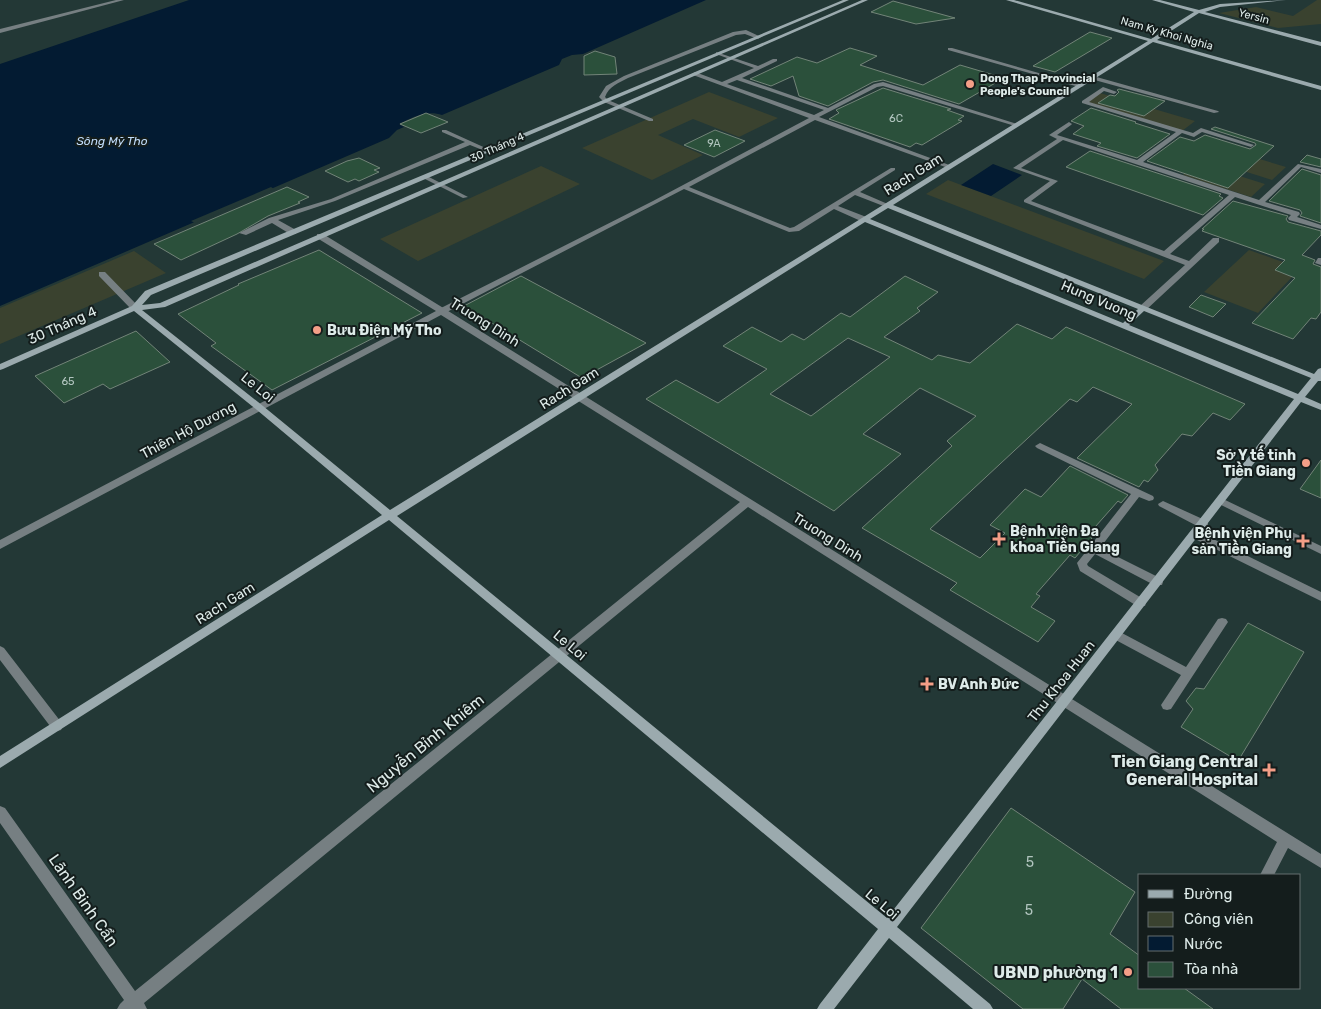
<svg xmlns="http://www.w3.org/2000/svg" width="1321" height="1009" font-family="Rubik,sans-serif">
<rect width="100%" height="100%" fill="#233836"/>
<path fill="#3a422f" d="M1317,0H1321V24L1278,28L1219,13L1256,7L1293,16Z
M709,92L778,118L739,137L693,119L658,135L703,155L652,180L582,148Z
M1100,93L1195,121L1182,131L1086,102Z
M1217,146L1286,167L1272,180L1231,167Z
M1198,163L1265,184L1251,197L1183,175Z
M541,166L580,184L418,261L380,239Z
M948,180L1164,261L1144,279L926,194Z
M1249,250L1283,262L1275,270L1292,277L1258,313L1204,292Z
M134,251L166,273L0,344V308Z"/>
<path fill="#031b32" d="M189,0H706L583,54L572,55L562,59L559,65L442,115C427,110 413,117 399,124L404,127L397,130L389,138L0,306V64Z
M993,164L1022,175L991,196L961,185Z"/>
<path fill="#233836" d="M271,187L274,189L195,223L191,221Z"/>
<path fill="#2b503b" stroke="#728478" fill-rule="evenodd" d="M893,1L955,18L916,24L871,12Z
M1090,32L1112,38L1055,72L1033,66Z
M850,48L877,56L860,65L923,85L960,65L1004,78L959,104L883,80L873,82L828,106L799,96L793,76L771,86L750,79L797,57L817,63Z
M595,51L615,57L617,74L584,75V56Z
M883,88L951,109L947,110L964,116L958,120L962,121L922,145L916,143L910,147L829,119L839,113L836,110Z
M1119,89L1165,101L1144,116L1098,103L1110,95L1115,96L1119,92L1117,90Z
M1091,108L1136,122L1135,123L1170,134L1137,158L1097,146L1101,143L1073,134L1084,126L1071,121Z
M426,113L448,122L421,133L400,124Z
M1215,127L1274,146L1228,188L1147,161L1180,137L1194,141L1205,135L1250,149L1256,145L1255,143L1211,129Z
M715,130L745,141L714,157L684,145Z
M1090,151L1221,194L1219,196L1223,198L1203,215L1066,167Z
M1307,155L1321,159V167L1300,162Z
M359,158L380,168L374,170L379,172L359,181L355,179L348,182L325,171L347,161Z
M1302,169L1321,175V223L1300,216L1302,213L1300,210L1269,201Z
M287,187L309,197L298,202L300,203L268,216L237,234L181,260L154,244Z
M1233,201L1288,216L1286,219L1288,222L1321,231V235L1302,255L1315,260L1313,264L1321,267V312L1316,319L1311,318L1293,339L1252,323L1295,278L1275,270L1285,260L1202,231L1204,229H1202Z
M319,250L422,313L272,390L211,346L216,343L178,314L239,285L238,284Z
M521,276L646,343L582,378L464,306Z
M905,276L938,292L917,308L920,311L884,337L932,360L938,355L970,363L1017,324L1052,339L1066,327L1245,404L1230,420L1213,413L1192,436L1182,434L1155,465L1158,470L1148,482L1144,480L1139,487L1077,458L1132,404L1093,387L1077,402L1070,399L930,529L980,558L1005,533L990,525L1025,489L1041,497L1070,466L1128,495L1121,503L1118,501L1088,535L1092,538L1075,558L1070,555L1036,594L1040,596L1031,607L1055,621L1038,642L950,590L957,583L862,528L952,446L947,441L976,416L920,388L863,434L901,454L834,511L646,399L676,380L718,403L767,369L723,346L752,327L781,342L792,334L804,340L841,313L850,317ZM848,338L890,357L811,416L770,394Z
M1201,295L1226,304L1213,317L1189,307Z
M136,331L170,362L110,389L103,384L64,403L35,376Z
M1321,460V498L1300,489Z
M1248,623L1304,652L1238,761L1181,727L1193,709L1186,701L1196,688L1204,689Z
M1011,808L1135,892L1110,934L1140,956V988H1184L1213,1009H1121L1082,979L1063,1009H1023L921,928Z"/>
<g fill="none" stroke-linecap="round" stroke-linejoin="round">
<path fill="#767f82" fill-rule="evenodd" d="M746,30L761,37L758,39L745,34L736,35L628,78C619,83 609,86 605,97L608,100L653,119V121H649L604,102L599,97L606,86L624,76L733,32Z
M948,48H952L1084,86L1079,87L948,50Z
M716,52L758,66L773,59H777V61L742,78L828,108L874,84L883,82L1020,125L1015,126L883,86L877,87L819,117L952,166V168H948L815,120L689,187L790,228L794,227L891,168H895V170L860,192L890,205V207H886L855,195L838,206L869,218V222H863L834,209L799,231L789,232L684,189L445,313H439V309L653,201L809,118L693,75L692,74L695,72L722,82L754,68L716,54ZM737,80L824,110L814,115L727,84Z
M1103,87L1117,92L1114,94L1104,91L1089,102L1193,133L1201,128L1254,145L1251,147L1202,132L1194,137L1182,133L1143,162L1259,200L1298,164L1321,169V173L1301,167L1265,202L1299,212L1300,214L1297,217L1321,225V229L1289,220L1288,218L1291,215L1235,197L1170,254L1189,261L1213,238H1219V242L1146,310H1140V306L1185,265L1024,202V200L1050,181L1013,168L1057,139L1049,135L1069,122L1072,124L1071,125L1057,135L1137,160L1176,132L1082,103V101ZM1063,140L1229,195L1164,251L1031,201L1058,181L1021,168Z
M442,130H446L490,150L485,151L470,145L335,201L278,220L296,230V234H290L272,223L246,235L239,233L269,218L331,199L465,142L442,132Z
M423,176H427L468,197L463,198L423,178Z
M1318,258H1321V265L1315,263Z
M99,272H105L138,306V310H132L99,276Z
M1040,443L1153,496L1154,498L1153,500L1149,501L1139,497L1100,548L1162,579L1163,582L1162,585H1154L1095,554L1087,564L1088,566L1145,600L1146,603L1145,606H1137L1080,571L1077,563L1131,494L1037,448L1035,446Z
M1221,498L1321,546V554L1217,503L1216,501L1217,499Z
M1163,501L1207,521L1208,524L1207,527H1199L1159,506L1158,504Z
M1222,618L1226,619L1228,622L1226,625L1171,709L1167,710L1163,709L1161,705L1181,675L1112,638L1110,635L1112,632L1116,631L1120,632L1186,667L1218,619Z"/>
<path fill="#767f82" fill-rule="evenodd" d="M116,0H124L0,33V29Z
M1093,76L1218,111L1219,112L1214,113L1091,79L1090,78Z
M317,234H323L445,309L1321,854V868L1288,848L1274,875H1260L1277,842L748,507L144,1003L147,1009H117L120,1004L124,1000L0,823V806L5,808L135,991L740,502L441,315L0,549V540L436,311L317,238Z
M1195,530L1321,592V601L1191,537L1190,534L1191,531Z
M0,646L4,648L61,722L63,726L61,730L57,731L53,730L0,660Z"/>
<path fill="#9baaae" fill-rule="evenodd" d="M843,0H849L151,295L142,305L160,303L862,0H868L165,307L142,310L263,406L390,510L1148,41L1006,0H1014L1151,39L1194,12L1152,0H1160L1199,10L1220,4L1286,0L1220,7L1205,12L1321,42V46L1199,13L1157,40L1321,86V90L1153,42L893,205L1314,374L1318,369L1321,368V381H1318L1305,397L1321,404V410L1301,402L897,927L990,1004L993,1009H973L889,938L834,1009H817L820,1004L878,929L389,520L0,768V756L382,515L257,410L134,311L3,369L0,370V364L132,306L145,291ZM888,208L1138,309L1123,323L870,219ZM865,222L1294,399L887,918L397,516ZM1144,311L1311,378L1298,394L1129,325Z"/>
</g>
<g fill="#f49e87" stroke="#141d1c" stroke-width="2">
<circle cx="970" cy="84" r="5"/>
<circle cx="317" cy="330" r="5"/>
<circle cx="1306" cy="463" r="5"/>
<path d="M996.5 531.5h5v5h5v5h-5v5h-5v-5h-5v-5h5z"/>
<path d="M1300.5 533.5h5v5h5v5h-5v5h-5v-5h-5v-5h5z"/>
<path d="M924.5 676.5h5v5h5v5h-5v5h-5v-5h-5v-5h5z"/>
<path d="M1266.5 762.5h5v5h5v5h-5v5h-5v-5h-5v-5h5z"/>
<circle cx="1128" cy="972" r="5"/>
</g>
<g text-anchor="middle" stroke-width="4" stroke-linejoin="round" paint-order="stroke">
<g font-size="11" fill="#deebe9" stroke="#141d1c">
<text transform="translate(1254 16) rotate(15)" y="4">Yersin</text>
<text transform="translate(1167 33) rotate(16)" y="4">Nam Ky Khoi Nghia</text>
<text transform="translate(497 147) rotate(-24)" y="4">30 Tháng 4</text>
</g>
<g font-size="11" font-weight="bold" fill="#deebe9" stroke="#141d1c" text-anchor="start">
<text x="980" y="82">Dong Thap Provincial<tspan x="980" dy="13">People's Council</tspan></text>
</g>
<g font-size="11" fill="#b1c4be">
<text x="896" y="122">6C</text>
<text x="714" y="147">9A</text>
<text x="68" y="385">65</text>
</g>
<g font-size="12" font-style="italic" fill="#c0dcfa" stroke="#141d1c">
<text x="112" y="145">Sông Mỹ Tho</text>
</g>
<g font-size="14" fill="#deebe9" stroke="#141d1c">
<text transform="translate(913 174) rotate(-32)" y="5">Rach Gam</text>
<text transform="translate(1099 300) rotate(23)" y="5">Hung Vuong</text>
<text transform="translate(485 322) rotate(32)" y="5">Truong Dinh</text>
<text transform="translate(62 325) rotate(-24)" y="5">30 Tháng 4</text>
<text transform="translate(258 387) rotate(39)" y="5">Le Loi</text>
<text transform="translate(569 388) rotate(-32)" y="5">Rach Gam</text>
<text transform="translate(188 430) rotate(-28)" y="5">Thiên Hộ Dương</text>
<text transform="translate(828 537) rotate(32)" y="5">Truong Dinh</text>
<text transform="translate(225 603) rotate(-32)" y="5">Rach Gam</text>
<text transform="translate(570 645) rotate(40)" y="5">Le Loi</text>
<text transform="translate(1061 681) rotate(-52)" y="5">Thu Khoa Huan</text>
<text transform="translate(882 904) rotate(40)" y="5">Le Loi</text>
</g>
<g font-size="14" font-weight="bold" fill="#deebe9" stroke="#141d1c" text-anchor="start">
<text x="327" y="335">Bưu Điện Mỹ Tho</text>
<text x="1296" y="460" text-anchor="end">Sở Y tế tỉnh<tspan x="1296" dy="16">Tiền Giang</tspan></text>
<text x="1010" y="536">Bệnh viện Đa<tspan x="1010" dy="16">khoa Tiền Giang</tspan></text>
<text x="1292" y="538" text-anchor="end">Bệnh viện Phụ<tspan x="1292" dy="16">sản Tiền Giang</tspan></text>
<text x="938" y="689">BV Anh Đức</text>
</g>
<g font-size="14" fill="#b1c4be">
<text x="1030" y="867">5</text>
<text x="1029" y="915">5</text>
</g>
<g font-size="16" fill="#deebe9" stroke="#141d1c">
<text transform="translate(425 743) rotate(-39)" y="6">Nguyễn Bỉnh Khiêm</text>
<text transform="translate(84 900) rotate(55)" y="6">Lãnh Binh Cẩn</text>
</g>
<g font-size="16" font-weight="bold" fill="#deebe9" stroke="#141d1c" text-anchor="end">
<text x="1258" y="767">Tien Giang Central<tspan x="1258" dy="18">General Hospital</tspan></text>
<text x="1118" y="978">UBND phường 1</text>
</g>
</g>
<rect x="1138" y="874" width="162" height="115" fill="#141d1c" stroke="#656f6e"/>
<rect x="1148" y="890" width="25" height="8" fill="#9baaae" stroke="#656f6e"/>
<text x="1184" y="899" font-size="15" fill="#deebe9">Đường</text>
<rect x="1148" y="912" width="25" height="15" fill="#3a422f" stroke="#656f6e"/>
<text x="1184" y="924" font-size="15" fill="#deebe9">Công viên</text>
<rect x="1148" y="936" width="25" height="15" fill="#031b32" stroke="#656f6e"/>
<text x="1184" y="949" font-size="15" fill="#deebe9">Nước</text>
<rect x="1148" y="962" width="25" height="15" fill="#2b503b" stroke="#656f6e"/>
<text x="1184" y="974" font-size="15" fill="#deebe9">Tòa nhà</text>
</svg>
